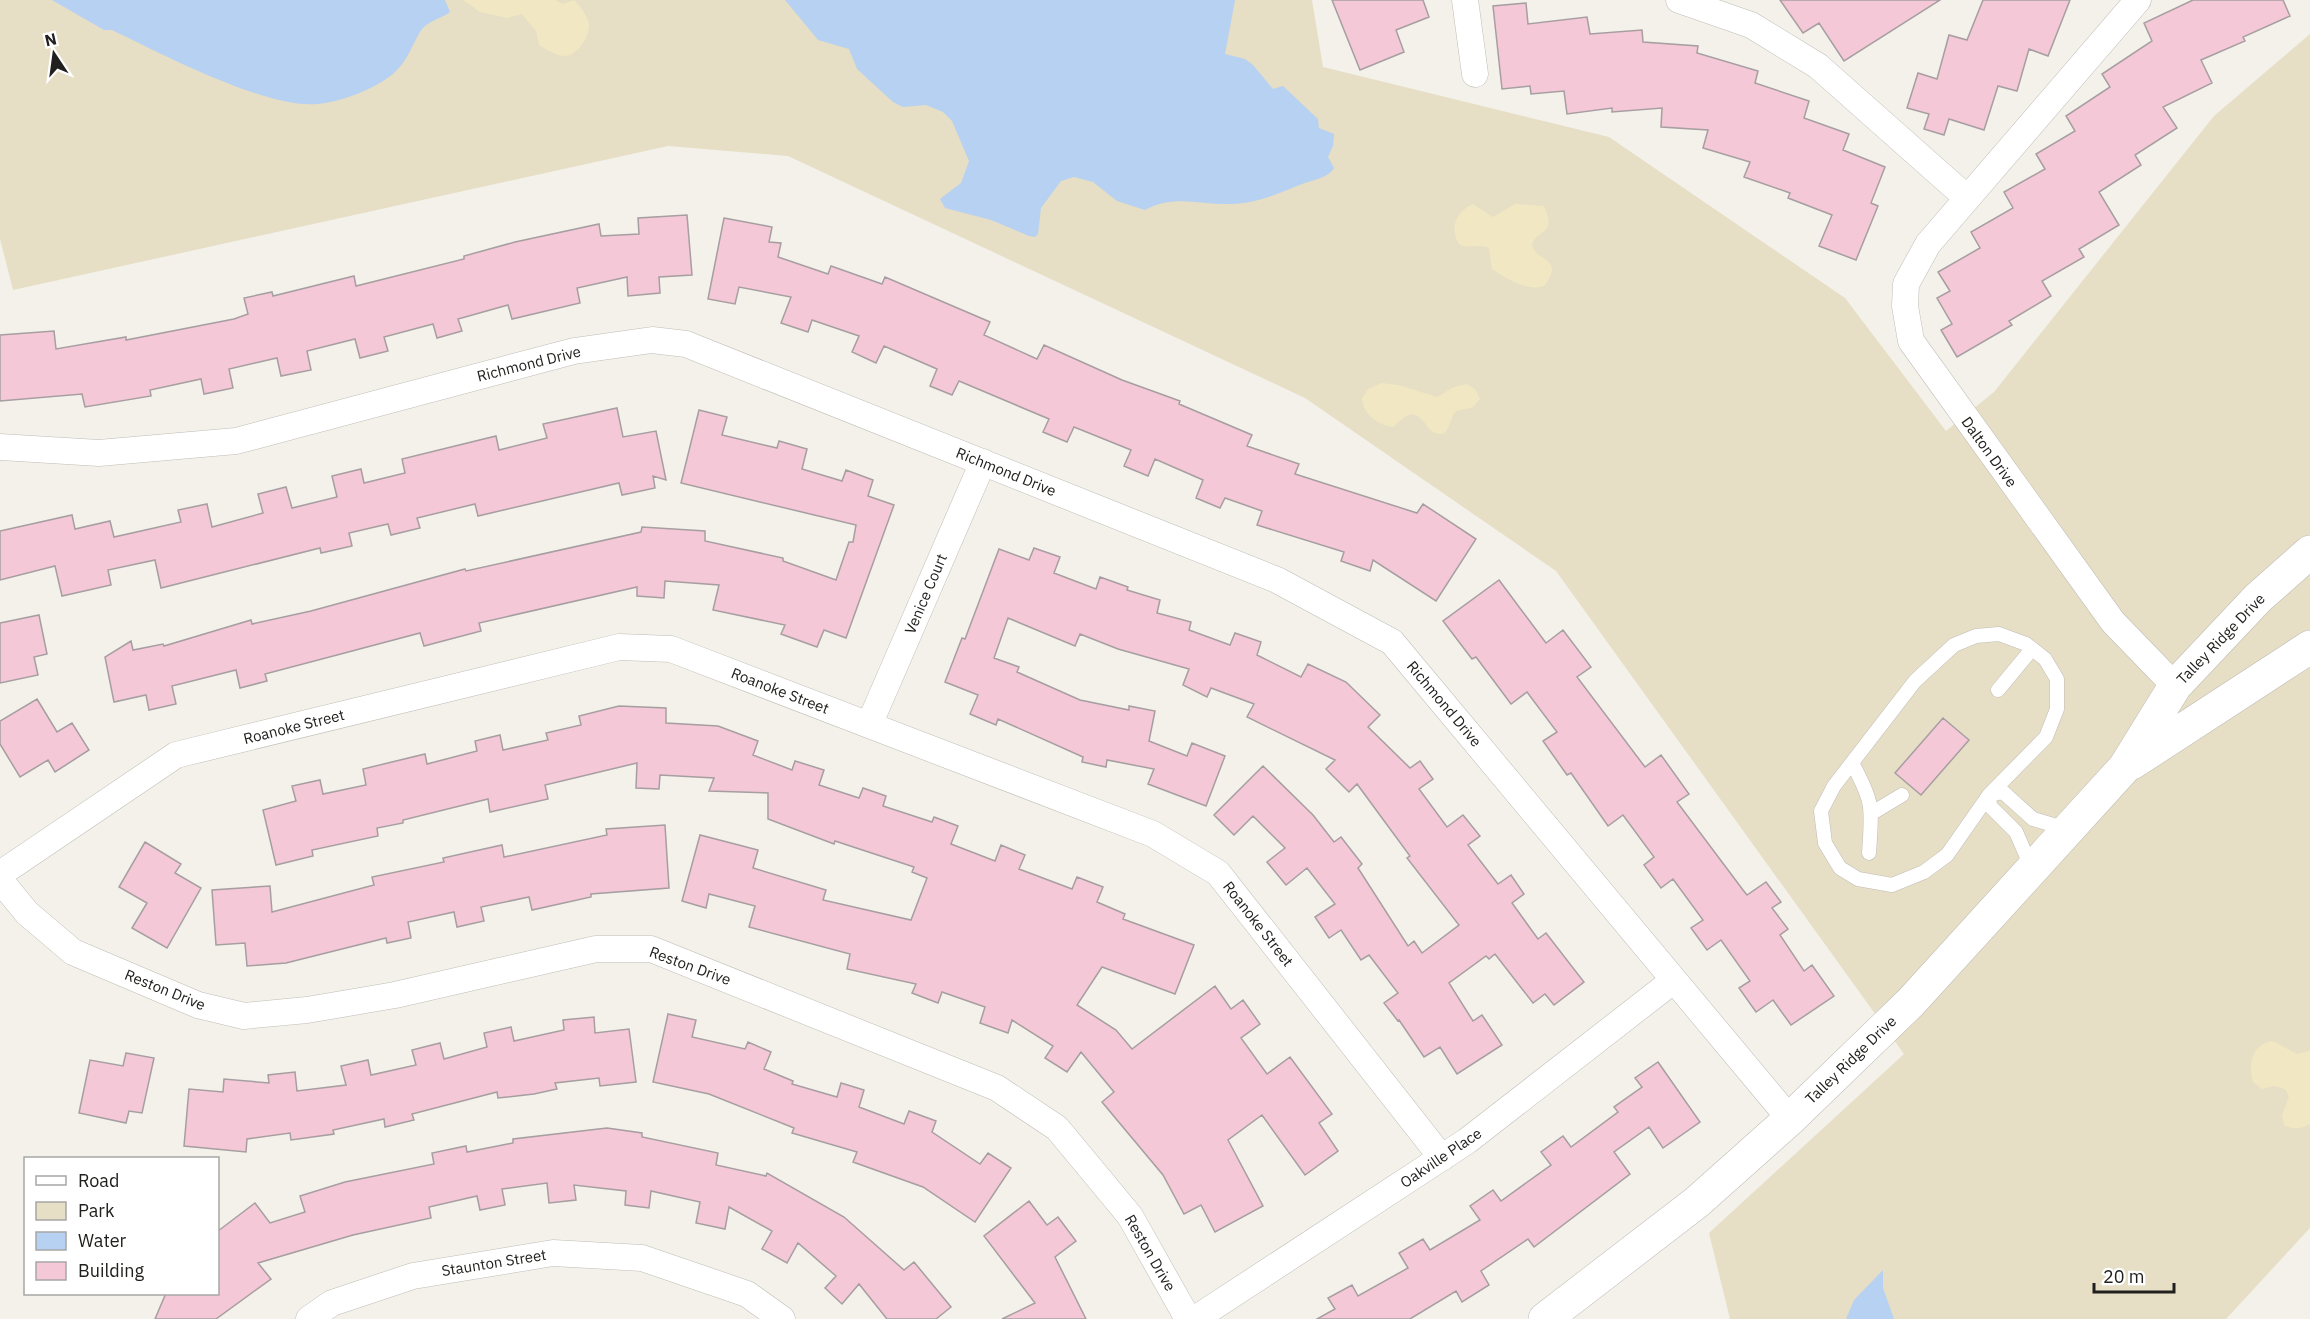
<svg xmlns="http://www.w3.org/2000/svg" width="2310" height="1319" font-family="'IBM Plex Sans',sans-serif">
<rect width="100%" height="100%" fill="#f3f1ea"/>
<path fill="#e6dec5" d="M0,0H1312L1323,67L1609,137L1845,298L1946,431L1994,392L2214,116L2310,34V1228L2226,1319H1730L1709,1233L1904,1054L1556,571L1305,398L788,156L668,146L13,290L0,239Z"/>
<path fill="#f1e7c2" d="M463,0H555L563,4L574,0C580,6 587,15 589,24C590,36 578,55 565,56C556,56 546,49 539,45L536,31L522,14L507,18L480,12Z
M1473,204L1493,217L1515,204L1544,206C1557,235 1539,228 1532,244C1534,262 1567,257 1544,286C1528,292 1505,278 1492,269L1489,248C1479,243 1470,250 1459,244C1449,228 1456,211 1473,204Z
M1381,383L1399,385L1437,397L1454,387L1467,384L1475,389L1480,399L1472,408C1446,410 1457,416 1445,433C1425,439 1426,411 1409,415C1403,416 1398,424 1393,427C1377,425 1363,414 1362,398L1368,389Z
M2273,1041L2297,1054L2310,1051V1124C2301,1129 2293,1130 2284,1125L2282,1116L2289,1096L2285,1089L2274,1086L2262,1089L2253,1082C2248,1064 2252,1044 2273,1041Z"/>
<path fill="#b6d1f2" d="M52,0H445L450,12C441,19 426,21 420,32C411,47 407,62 393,74C374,89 342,102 317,104C266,109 160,53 112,30H104Z
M785,0H1235L1225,54L1245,59L1253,65L1273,89L1283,86L1318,119L1319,128L1334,134L1333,146L1328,157L1334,168C1328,178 1313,180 1302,184C1279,193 1257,204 1231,204C1201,205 1173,194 1145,210L1117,201L1093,182L1074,177L1061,181L1041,208L1038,234L1035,237L1029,236L991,220L945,208L940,199L961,183L969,161L952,121L943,112L926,105L903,107L893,102L857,69L849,49L818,40Z
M1883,1270V1288L1894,1319H1846L1854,1300Z"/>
<path fill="#f5c8d7" stroke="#a69ea1" stroke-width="1.5" d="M1332,0H1423L1429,17L1396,30L1404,52L1360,70Z
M1780,0H1940L1844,61L1819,23L1803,33Z
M1983,0H2070L2048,56L2029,49L2017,91L1998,86L1984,130L1949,119L1944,135L1924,129L1929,114L1907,108L1918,73L1937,79L1949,35L1967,40Z
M2193,0H2283L2290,16L2243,37L2245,41L2201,60L2212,83L2163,107L2177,128L2135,155L2141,165L2099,192L2119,225L2079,249L2084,257L2042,281L2051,296L2009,321L2012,325L1957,357L1941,330L1952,324L1937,298L1950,291L1938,272L1980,248L1971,232L2013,208L2004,192L2045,169L2036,154L2075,131L2066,116L2110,87L2102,74L2152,41L2144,23Z
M1526,3L1528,24L1587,17L1590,34L1642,30L1643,42L1698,46L1697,53L1758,71L1755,83L1809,101L1804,118L1849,134L1843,150L1885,167L1871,203L1878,206L1856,260L1819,246L1832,215L1788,198L1790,193L1744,177L1750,162L1703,148L1708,130L1661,127L1662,108L1612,112V108L1567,114L1564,91L1531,94L1530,86L1502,89L1493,6Z
M687,215L692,275L659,277L660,293L628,296L627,277L577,288L580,303L512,319L508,305L458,319L462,331L437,338L433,324L384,337L388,351L360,358L355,339L307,351L311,370L281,376L277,358L229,369L233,388L204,394L201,379L150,390L151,396L85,407L82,394L0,401V335L54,331L56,349L126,337V340L234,319L248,314L244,298L272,292L273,296L354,276L356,286L464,259V256L515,242L599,224L601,236L639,234L638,218Z
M724,218L772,227L769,242L781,243L778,257L828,274L831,266L882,284L885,277L990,322L984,335L1037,359L1044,345L1122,380L1180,401L1179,404L1252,435L1247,446L1299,464L1295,474L1417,513L1423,504L1476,539L1436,601L1373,560L1370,571L1341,561L1344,552L1257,525L1262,511L1225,498L1220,508L1196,498L1203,480L1155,459L1148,476L1124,466L1131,450L1074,427L1067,442L1043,432L1049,419L959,381L952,395L930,386L937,369L884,346L876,363L852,352L859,336L812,320L808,332L781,323L791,297L739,287L735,304L708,299Z
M617,408L623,437L656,431L666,480L653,476L655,488L622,495L619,483L478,516L475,504L417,518L420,528L391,535L388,524L349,533L352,546L321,553L320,548L161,588L155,560L108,570L111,585L62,596L55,566L0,580V531L72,515L75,529L110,521L114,537L181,522L178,510L207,504L212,527L263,513L258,494L286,487L292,508L337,497L332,476L361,469L364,483L405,473L402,459L496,436L499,450L547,438L543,424Z
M699,410L727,417L722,435L777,448L779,441L807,449L802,469L842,481L846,470L873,480L868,496L894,505L846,638L824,630L817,647L781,634L785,625L713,610L719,585L665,581L664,598L637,596V587L479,623L481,631L424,646L420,633L337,655L265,674L267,681L240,688L236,670L172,686L176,704L149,710L146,695L114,702L105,657L131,641L133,650L163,644L164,646L251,620L252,624L311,611L465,569L466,571L641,532L642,527L705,531V541L783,558V561L836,580L849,542H853L856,525L681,483Z
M1034,548L1060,557L1054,573L1096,589L1100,577L1128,587L1127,590L1160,600L1157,613L1191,622L1189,630L1230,645L1235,633L1261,642L1257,655L1301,677L1308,664L1346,682L1380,715L1368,727L1410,768L1420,761L1433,779L1419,789L1447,827L1463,815L1480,836L1468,845L1498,884L1511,875L1524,894L1512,903L1538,939L1546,933L1584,982L1554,1005L1545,994L1533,1003L1495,954L1489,959L1486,956L1449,983L1473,1021L1482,1015L1502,1045L1457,1074L1440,1047L1424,1057L1399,1020L1398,1021L1384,1003L1398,993L1369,955L1361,960L1341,930L1329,938L1315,917L1335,904L1307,868L1286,885L1267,862L1285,848L1253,816L1234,835L1214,815L1263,766L1313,815L1334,842L1341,837L1362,864L1358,868L1408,946L1414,941L1422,953L1459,925L1407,858L1410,856L1357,784L1349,792L1326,769L1335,760L1247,717L1254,704L1211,688L1207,697L1183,685L1189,669L1118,649L1080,634L1075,646L1008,618L994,658L1019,667L1017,672L1080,700L1129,710V706L1155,711L1149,741L1187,756L1192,743L1225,756L1206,806L1148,784L1154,769L1107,760L1106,767L1082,762L1083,757L998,719L996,725L970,714L978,695L945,682L962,638L965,639L999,549L1029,560Z
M1499,580L1546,643L1563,630L1591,667L1577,677L1645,767L1661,755L1689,794L1677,802L1743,890L1747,895L1766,882L1781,902L1772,908L1788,929L1780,935L1804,971L1812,965L1834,996L1791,1025L1773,1000L1756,1012L1739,988L1750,981L1721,940L1707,950L1691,928L1703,920L1673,879L1661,888L1644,865L1654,857L1623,815L1608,826L1571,773L1567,775L1543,741L1557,732L1527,692L1511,704L1476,657L1472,659L1443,621Z
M39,615L47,654L34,657L38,675L0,683V623Z
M37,699L57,732L72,723L89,750L55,772L48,760L20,777L0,744V721Z
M619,706L666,708V723L718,726L758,741L753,755L792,770L795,761L824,770L819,785L859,798L863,788L886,796L883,806L932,822L934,817L958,826L951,844L995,861L1001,845L1025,855L1019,869L1072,889L1077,877L1103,887L1097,902L1125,914L1123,919L1194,945L1175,994L1102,967L1077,1005L1116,1030L1132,1049L1215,986L1231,1009L1243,1000L1260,1024L1241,1038L1267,1074L1290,1057L1332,1114L1319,1123L1338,1151L1305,1175L1262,1115L1228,1140L1263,1206L1215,1232L1201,1205L1184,1214L1163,1175L1102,1102L1114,1092L1081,1052L1067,1072L1045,1058L1053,1046L1012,1020L1008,1033L980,1023L985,1007L942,992L938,1003L912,993L916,984L847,969L850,954L749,927L755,906L709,894L706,908L682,901L700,835L758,850L753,868L826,890L823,900L911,920L927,878L912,872L914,867L835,841L834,844L768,819V793L709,791L714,778L660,775L659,789L636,788L637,763L545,785L548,799L490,812L488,799L403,820V823L377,828L378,836L312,850L313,856L276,865L263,810L296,801L292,786L320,780L323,794L366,785L363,769L425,754L427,764L477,751L475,741L500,735L503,750L548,740L546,733L581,725L579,716Z
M1943,718L1969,740L1921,795L1895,773Z
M665,825L669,888L591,894V897L532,910L529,897L481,907L484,921L457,927L454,912L408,922L411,938L387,943L386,938L286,963L247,966L245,943L216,945L212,890L270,886L272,912L374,885L372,877L444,862L443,858L502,845L504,857L607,835L606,829Z
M145,842L181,864L175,873L201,888L167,948L132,928L147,903L119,887Z
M668,1014L696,1020L692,1037L745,1049L748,1042L771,1052L764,1069L793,1081L792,1084L837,1097L841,1083L864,1090L859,1107L904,1124L909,1111L936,1121L932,1132L980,1164L988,1153L1011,1168L975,1222L923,1187L853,1162L857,1152L792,1133L794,1128L709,1094L653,1082Z
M594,1017L595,1033L629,1029L636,1082L600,1086L599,1078L555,1083L557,1089L534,1094L498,1098L497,1092L412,1114L414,1120L385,1127L384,1119L333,1130L334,1134L291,1140L290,1133L247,1139L246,1152L184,1146L189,1089L223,1092L224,1079L269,1083L268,1075L295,1072L297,1091L346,1085L341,1066L368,1060L371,1075L416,1065L412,1050L440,1043L444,1059L487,1047L484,1033L511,1027L514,1041L564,1030L563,1020Z
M126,1053L154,1058L142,1113L129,1111L126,1123L79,1113L90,1060L123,1066Z
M1658,1062L1700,1122L1663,1148L1649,1127L1614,1152L1630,1174L1534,1247L1528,1239L1481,1271L1489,1285L1462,1302L1456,1291L1410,1319H1317L1335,1309L1328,1298L1352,1285L1358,1296L1408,1268L1399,1253L1423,1239L1430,1250L1480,1220L1470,1206L1493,1190L1501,1201L1551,1165L1541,1152L1563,1136L1571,1147L1618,1112L1614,1107L1642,1087L1635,1078Z
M607,1128L642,1133V1137L718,1153L716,1165L766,1176L767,1173L844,1217L904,1270L914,1262L951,1307L936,1319H887L859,1284L842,1304L825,1288L836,1276L798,1243L787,1263L762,1249L772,1231L729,1207L725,1229L696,1223L700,1202L651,1191L649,1208L625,1205L626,1191L574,1185L576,1200L549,1203L547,1183L502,1189L505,1205L480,1210L477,1196L429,1207L431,1218L353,1235L258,1263L271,1279L216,1319H155L166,1293H218V1231L255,1203L270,1223L305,1212L300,1196L345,1182L434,1164L432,1153L466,1146L467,1152L513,1143V1139Z
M1029,1201L1047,1225L1058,1217L1076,1241L1055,1257L1086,1319H1002L1035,1303L984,1236Z"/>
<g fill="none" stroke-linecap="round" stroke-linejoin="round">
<g stroke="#bfbdb6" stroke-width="15">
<path id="lane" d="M1998,690L2032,649
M1852,763C1874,803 1872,808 1869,853
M1872,813L1902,795
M2032,869L2016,832L1990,806L1989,795L2046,737L2057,709V679L2045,659L2026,644L1999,634L1976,636L1954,645L1915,681L1834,786L1821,811L1825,843L1840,868L1858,879L1892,885L1924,872L1947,855L1989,795L2003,792L2033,819L2067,829"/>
</g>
<g stroke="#bfbdb6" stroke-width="27">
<path id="street" d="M1465,0L1475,74
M1679,0L1751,25L1818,66L1967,198
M2138,0L1928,244L1906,284L1905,306L1911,341L2113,622L2175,686
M0,447L99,453L236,441L574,351L652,340L686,344L1277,580L1392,642L1790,1119
M869,725L983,462
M0,874L176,755L619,647L671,649L1153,834L1218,873L1442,1158
M0,880L27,913L73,952L198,1005L244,1016L307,1010L395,995L596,949H651L997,1088L1057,1128L1130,1216L1188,1319
M309,1319L332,1303L413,1276L553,1253L642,1258L747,1294L782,1319
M1195,1319L1467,1141L1674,980"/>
</g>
<g stroke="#bfbdb6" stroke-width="34">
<path id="secondary" d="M2132,763L2310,647
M1545,1319L1697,1202L1790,1119L1911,1002L2125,767L2175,686L2258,598L2310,552"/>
</g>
<use href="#lane" stroke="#fff" stroke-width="14"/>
<use href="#street" stroke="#fff" stroke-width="26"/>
<use href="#secondary" stroke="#fff" stroke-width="33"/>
</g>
<g text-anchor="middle" stroke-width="6" stroke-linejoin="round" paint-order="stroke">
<g font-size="15" fill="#21201e" stroke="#fff">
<text transform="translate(529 364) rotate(-14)" y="5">Richmond Drive</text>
<text transform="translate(1989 452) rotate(54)" y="5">Dalton Drive</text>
<text transform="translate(1006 472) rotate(22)" y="5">Richmond Drive</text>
<text transform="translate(926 594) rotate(-67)" y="5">Venice Court</text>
<text transform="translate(2221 639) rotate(-46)" y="5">Talley Ridge Drive</text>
<text transform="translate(780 691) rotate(21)" y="5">Roanoke Street</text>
<text transform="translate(1444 704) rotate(50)" y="5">Richmond Drive</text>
<text transform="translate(294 727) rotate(-14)" y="5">Roanoke Street</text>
<text transform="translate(1258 924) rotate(52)" y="5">Roanoke Street</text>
<text transform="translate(690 966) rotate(20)" y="5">Reston Drive</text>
<text transform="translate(165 990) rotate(22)" y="5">Reston Drive</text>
<text transform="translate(1851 1060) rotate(-44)" y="5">Talley Ridge Drive</text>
<text transform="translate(1441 1158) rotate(-34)" y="5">Oakville Place</text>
<text transform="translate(1150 1253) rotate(60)" y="5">Reston Drive</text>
<text transform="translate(494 1263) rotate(-9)" y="5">Staunton Street</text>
</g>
</g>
<rect x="24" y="1157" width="195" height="138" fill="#ffffff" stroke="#a6a6a5" stroke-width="1.5"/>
<rect x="36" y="1176" width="30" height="9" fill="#ffffff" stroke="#a6a6a5" stroke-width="1.5"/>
<text x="78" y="1187" font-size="18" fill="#21201e">Road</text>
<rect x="36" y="1202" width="30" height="18" fill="#e6dec5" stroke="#a6a6a5" stroke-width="1.5"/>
<text x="78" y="1217" font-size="18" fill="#21201e">Park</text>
<rect x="36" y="1232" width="30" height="18" fill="#b6d1f2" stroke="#a6a6a5" stroke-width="1.5"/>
<text x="78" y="1247" font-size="18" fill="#21201e">Water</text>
<rect x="36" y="1262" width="30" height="18" fill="#f5c8d7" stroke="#a6a6a5" stroke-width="1.5"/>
<text x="78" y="1277" font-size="18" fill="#21201e">Building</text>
<g transform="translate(54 54) rotate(347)" stroke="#ffffff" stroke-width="4.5" paint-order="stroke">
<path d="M0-4.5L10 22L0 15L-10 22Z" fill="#21201e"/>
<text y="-9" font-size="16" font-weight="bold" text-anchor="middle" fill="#21201e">N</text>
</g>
<path d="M2094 1283v9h80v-9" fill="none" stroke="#21201e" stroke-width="3"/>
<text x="2103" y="1283" font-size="18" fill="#21201e" stroke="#ffffff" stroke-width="4.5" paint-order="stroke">20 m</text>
</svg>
